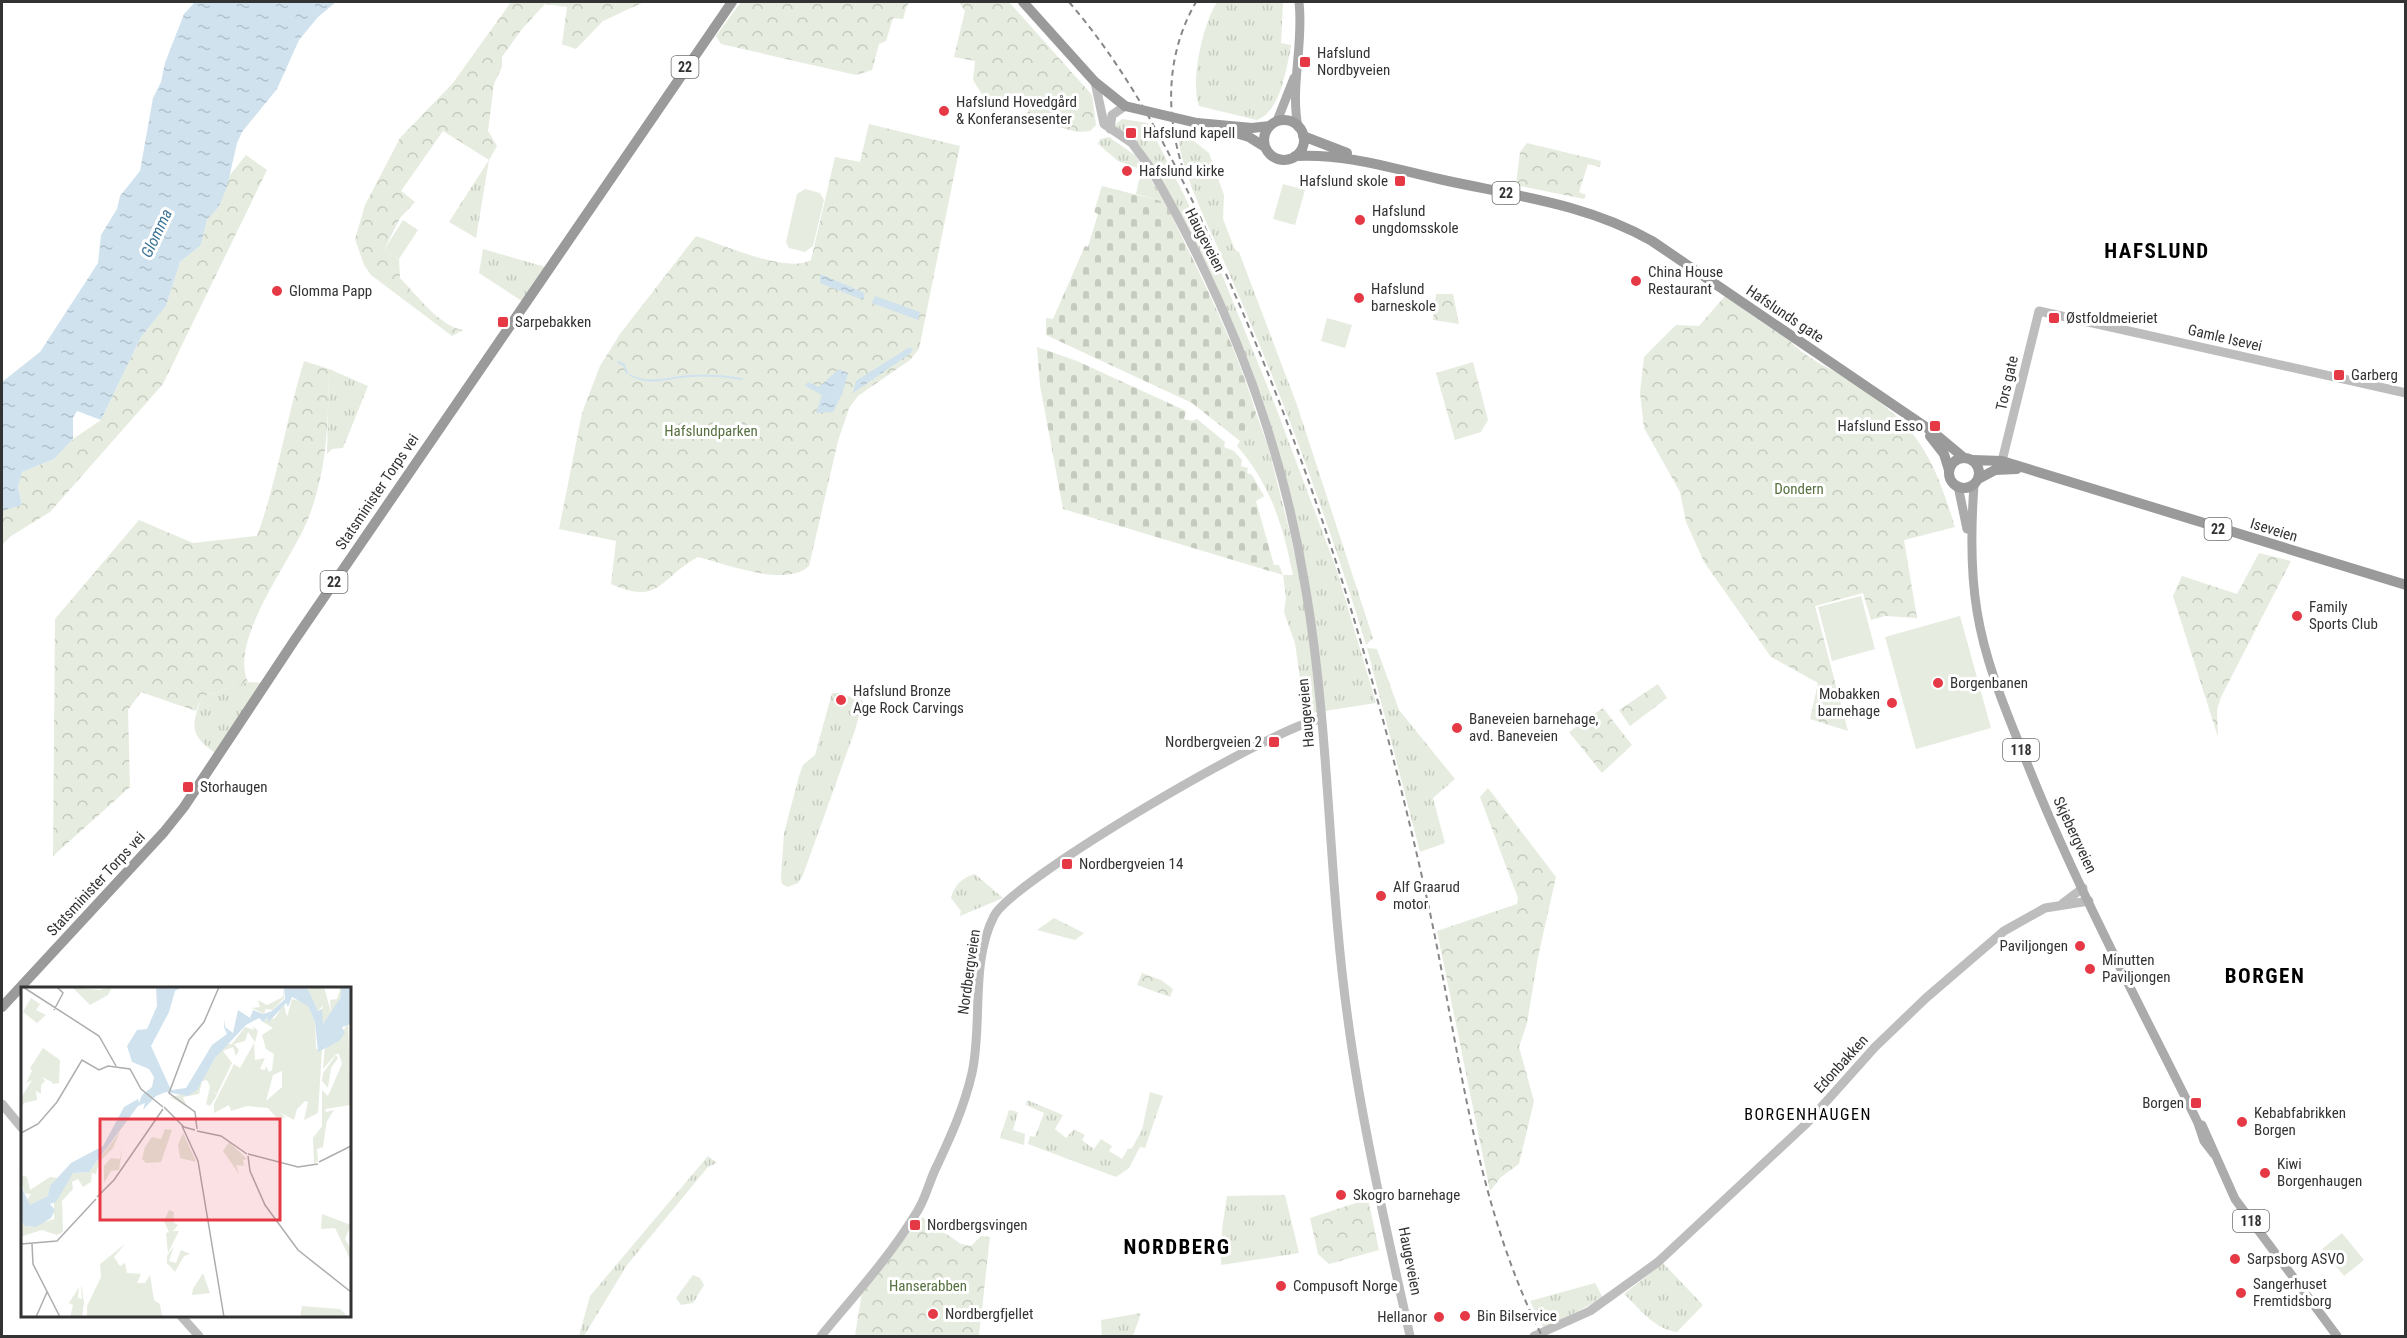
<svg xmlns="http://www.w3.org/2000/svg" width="2407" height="1338" font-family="'Roboto Condensed',sans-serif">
<defs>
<pattern id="grass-tufts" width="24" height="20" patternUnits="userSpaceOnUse" patternTransform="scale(1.5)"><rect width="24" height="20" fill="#e6ecdf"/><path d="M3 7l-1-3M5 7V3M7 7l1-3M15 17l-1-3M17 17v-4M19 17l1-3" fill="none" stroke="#c6cbc0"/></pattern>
<pattern id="forest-crowns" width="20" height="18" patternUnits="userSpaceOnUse" patternTransform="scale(1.5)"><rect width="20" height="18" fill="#e6ecdf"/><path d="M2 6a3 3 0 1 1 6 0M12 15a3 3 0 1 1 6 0" fill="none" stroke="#c6cbc0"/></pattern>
<pattern id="cemetery-stones" width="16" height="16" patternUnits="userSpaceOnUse" patternTransform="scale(1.5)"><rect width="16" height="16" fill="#e6ecdf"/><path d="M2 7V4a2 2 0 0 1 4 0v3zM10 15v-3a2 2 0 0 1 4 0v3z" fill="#c6cbc0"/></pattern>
<pattern id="water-ripples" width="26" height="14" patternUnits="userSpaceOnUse" patternTransform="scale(1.5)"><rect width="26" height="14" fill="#cfe2ee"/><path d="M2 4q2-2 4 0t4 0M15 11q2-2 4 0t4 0" fill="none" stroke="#b2c2cd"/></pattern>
</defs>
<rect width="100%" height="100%" fill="#fff"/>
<path fill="url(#grass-tufts)" d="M1217,2H1283L1281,43L1291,45L1290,52C1285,74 1280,111 1257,120L1199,106C1190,81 1203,24 1217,2Z
M1122,119L1148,123L1214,255L1275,405L1336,568L1376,703L1305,714L1295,643L1284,612L1286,597L1283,575H1293C1283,526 1271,485 1237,446L1256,413L1268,446L1300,573L1299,551L1239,345L1138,150L1110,129Z
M1179,129L1191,132L1194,141L1209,153L1224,195L1223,219L1235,250L1239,252L1297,405L1373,638L1366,645C1324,506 1273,369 1213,237C1203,215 1174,151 1179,129Z
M1109,137L1136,156L1165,202L1136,194L1139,180L1144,175L1137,168L1118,161L1098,144L1100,139Z
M489,160L476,238L449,222Z
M483,249L549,268L525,303L479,273Z
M329,369L368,386L343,448L332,449L327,454Z
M1367,648L1377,649L1399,710L1455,779L1433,798L1445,843L1420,852Z
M248,682L266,683L219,756C190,735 190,729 202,697Z
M832,693H839L863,701L855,730L803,875L798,883L788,887L782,884L781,878L784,833L799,776L803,765L815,755Z
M975,874L1003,898L960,916L961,911L951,898C955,884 962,878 975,874Z
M1054,918L1084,933L1075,940L1037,930Z
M1150,1092L1163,1096L1145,1148L1140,1147L1129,1168L1116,1177L1028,1144L1030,1136L1035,1137L1044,1113L1026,1105L1027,1100L1063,1115L1055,1129L1066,1138L1074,1129L1085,1135L1082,1140L1094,1149L1101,1139L1112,1146L1109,1151L1122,1159L1128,1149L1132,1148L1142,1130Z
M1009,1110L1018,1112L1013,1130L1025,1134L1024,1145L1000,1138Z
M708,1156L717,1163L708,1167L627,1265L584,1336H579L590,1296Z
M1285,1195L1299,1253L1221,1265L1222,1229L1227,1196Z
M1663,1263L1703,1305L1677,1332C1654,1329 1640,1309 1624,1294Z
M693,1275L700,1278L704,1285L693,1303L681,1305L676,1298Z
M1595,1283L1603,1298L1544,1329L1530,1301Z
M1141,1313L1133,1336H1102L1101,1320Z"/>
<path fill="url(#forest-crowns)" d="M511,2H644L603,21L576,49L562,44L567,7L545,4L522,29L502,57V67L494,84L488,131L497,146L489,160L443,131L401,191L415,202L400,218L384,250L399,259L400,278C417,295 439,326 463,330L452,336L371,275L364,265L355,239L365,205L400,138L453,83Z
M741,2H911L907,5L903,19L893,18L886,41L879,44L872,70L856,75L721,44L716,36Z
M959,2H1009L1092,95L1096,125L1090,131L1078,132L1026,119L1029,106L983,96L973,80L975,61L954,57L965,11Z
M869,124L960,146L919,349L910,360L858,396L849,408L838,441L809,566C786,588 726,564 698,557C659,578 661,606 611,584L616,541L559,529L582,413L600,366L620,334L696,236C721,244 787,274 811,260L835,157L860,162Z
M1527,143L1601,161L1600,167L1588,164L1579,192L1586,195L1584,199L1516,185L1520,152Z
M246,155L267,170L163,384L50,512L11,536L2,545V511L22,504L18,487L22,472L54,459L73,439L101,420L141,337L166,306L180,262L201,245L207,218L218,208L230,175Z
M1436,294H1453L1459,324L1433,320Z
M1725,296L1789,340C1805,358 1826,366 1846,378C1916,424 1931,449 1955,527L1904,540L1917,618L1885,616L1871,620L1863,593L1815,606L1848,731L1810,719L1818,683L1771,657L1704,562L1686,522L1680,492L1644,428L1640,393L1644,357L1676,325L1699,326Z
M304,361L329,369C328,421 328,469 308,519C292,560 228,640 248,682L202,697L196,711L141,692L128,710L130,787L53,856L55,619L139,520L193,543L257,536C278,479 286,419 304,361Z
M1473,362L1488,420L1481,432L1455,440L1436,373Z
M2259,553L2291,561L2221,697L2217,710L2218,737L2173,596L2182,576L2237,594Z
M1658,684L1667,698L1630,726L1619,710Z
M1603,708L1632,745L1602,773L1569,732Z
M1488,788L1556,877L1538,957L1527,1023L1519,1047L1534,1101L1519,1164L1501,1177L1490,1191L1437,931L1517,904L1518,898L1480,797Z
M1142,973L1161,980L1173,989L1170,997L1137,985Z
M1368,1199L1379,1250L1329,1264L1318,1254L1310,1218Z
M922,1217L961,1244L971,1246L981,1236L990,1237L979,1336H855L863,1285L909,1225L917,1228Z"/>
<path fill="url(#cemetery-stones)" d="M1102,186L1165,202C1198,271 1234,339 1256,413L1240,441L1192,403L1046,335V318L1053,319L1085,246L1088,247L1098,214L1094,212Z
M1037,347L1077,361L1186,411L1184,419L1192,421L1197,419L1225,442L1224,447L1234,451L1242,460L1241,466L1248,468L1247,473L1252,475L1264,496L1256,501L1274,565H1279L1283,575L1063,509L1040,385Z"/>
<path fill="#e6ecdf" d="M1283,184L1305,190L1295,225L1273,219Z
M805,189L820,193L824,200L813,246L805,252L789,248L786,242L797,194Z
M403,220L418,230L399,259L384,250Z
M1327,318L1352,325L1345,348L1321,341Z
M1861,596L1875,649L1832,661L1818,607Z
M1960,616L1991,728L1916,749L1885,637Z
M2342,1233L2364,1260L2344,1276L2322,1249Z"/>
<path fill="url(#water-ripples)" d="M195,2H336L318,17L299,40L277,89L242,132L237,143L227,187L218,208L207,219L201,245L180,262L166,306L141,337L101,420L77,411L73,418V439L54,459L22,472L18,487L22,505L2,511V382L40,352L98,263L101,235L117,209L120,196L140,171L153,98L161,82L165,63L184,14Z
M820,274L865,293L863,300L820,283Z
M875,296L920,312L918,320L872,303Z
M908,348H913L911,353L853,393L856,381Z
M839,369L848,373L842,394L833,412L816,413L822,395L805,386L808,382L819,387Z"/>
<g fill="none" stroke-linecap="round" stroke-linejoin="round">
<path stroke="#cfe2ee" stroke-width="2" d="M618,362L624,365L627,373
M630,375C648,386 670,377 690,376C707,375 725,376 742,379"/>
<path stroke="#bdbdbd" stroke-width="9" d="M1095,82L1104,124L1132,143L1149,166C1226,297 1282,440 1306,591C1330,733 1328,878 1348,1020C1362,1126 1387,1232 1410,1336
M1110,129L1112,115L1125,106
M2002,461L2039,311L2406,393
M2063,903L2083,888
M2,1104L22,1128
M181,1316L199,1336
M821,1336C853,1297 888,1259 915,1215C925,1201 928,1185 935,1170C950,1138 964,1108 972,1073C983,1023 970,963 994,916C1013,879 1277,725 1321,719
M1534,1336L1590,1311L1658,1262L1807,1123L1875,1047L1926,998L2004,931L2045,908L2089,901"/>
<path stroke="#ababab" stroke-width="9" d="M1277,121L1294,78
M1298,127C1290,86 1304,43 1299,2
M1974,485C1971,527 1970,569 1977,611C1985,662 2006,711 2025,758C2074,883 2139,1003 2198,1123L2204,1141L2214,1154
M1958,486L1967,529
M2202,1125L2235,1199L2337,1336"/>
<path stroke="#9a9a9a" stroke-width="10" d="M1023,2L1095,82L1125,106
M1264 140a20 20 0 1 1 40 0a20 20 0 1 1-40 0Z
M1197,123L1252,128L1270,126
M1229,131L1249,137L1265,147
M1303,136L1347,153
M1295,156C1347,153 1397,170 1448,181C1518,196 1589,205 1652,241L1933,432L1963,457
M1930,436L1944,454L1949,470
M1949 473a15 15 0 1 1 30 0a15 15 0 1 1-30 0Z
M1973,460L2002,461L2406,585
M1978,479L1995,470L2017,469
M2,1007L164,832L184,807L294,641L732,2"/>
<path stroke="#888" stroke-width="2" stroke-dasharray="6 4.5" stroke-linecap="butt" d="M1069,2C1138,82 1183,178 1226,274C1317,478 1381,690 1429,908C1460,1052 1475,1204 1542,1336
M1183,169C1165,113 1166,54 1196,2"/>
<path stroke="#9a9a9a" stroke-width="10" d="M1125,106L1197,123"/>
</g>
<g fill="#e63946" stroke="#fff" stroke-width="2">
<rect x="1299" y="56" width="12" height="12" rx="3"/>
<circle cx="944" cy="111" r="6"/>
<rect x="1125" y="127" width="12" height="12" rx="3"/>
<circle cx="1127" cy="171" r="6"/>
<rect x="1394" y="175" width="12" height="12" rx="3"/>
<circle cx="1360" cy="220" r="6"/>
<circle cx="1636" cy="281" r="6"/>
<circle cx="277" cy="291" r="6"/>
<circle cx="1359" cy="298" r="6"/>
<rect x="2048" y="312" width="12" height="12" rx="3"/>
<rect x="497" y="316" width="12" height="12" rx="3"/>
<rect x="2333" y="369" width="12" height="12" rx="3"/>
<rect x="1929" y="420" width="12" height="12" rx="3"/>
<circle cx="2297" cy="616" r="6"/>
<circle cx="1938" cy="683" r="6"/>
<circle cx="841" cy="700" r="6"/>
<circle cx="1892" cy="703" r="6"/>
<circle cx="1457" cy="728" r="6"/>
<rect x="1268" y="736" width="12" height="12" rx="3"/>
<rect x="182" y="781" width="12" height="12" rx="3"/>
<rect x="1061" y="858" width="12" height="12" rx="3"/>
<circle cx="1381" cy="896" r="6"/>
<circle cx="2080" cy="946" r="6"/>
<circle cx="2090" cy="969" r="6"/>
<rect x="2190" y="1097" width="12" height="12" rx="3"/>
<circle cx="2242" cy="1122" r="6"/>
<circle cx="2265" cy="1173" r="6"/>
<circle cx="1341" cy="1195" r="6"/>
<rect x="909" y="1219" width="12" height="12" rx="3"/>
<circle cx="2235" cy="1259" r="6"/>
<circle cx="1281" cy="1286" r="6"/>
<circle cx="2241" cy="1293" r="6"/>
<circle cx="933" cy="1314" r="6"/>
<circle cx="1465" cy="1316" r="6"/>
<circle cx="1439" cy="1317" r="6"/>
</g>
<g text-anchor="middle" stroke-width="6" stroke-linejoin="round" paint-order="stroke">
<g fill="#fff" stroke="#707070" stroke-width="1.5">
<rect x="671.5" y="56" width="27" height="22" rx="4.5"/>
<rect x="1492.5" y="182" width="27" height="22" rx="4.5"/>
<rect x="2204.5" y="518" width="27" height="22" rx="4.5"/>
<rect x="320.5" y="571" width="27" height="22" rx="4.5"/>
<rect x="2003" y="739" width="36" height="22" rx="4.5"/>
<rect x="2233" y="1210" width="36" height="22" rx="4.5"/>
</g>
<g font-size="14" font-weight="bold" fill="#333">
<text x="685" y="72">22</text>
<text x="1506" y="198">22</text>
<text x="2218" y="534">22</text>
<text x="334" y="587">22</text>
<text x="2021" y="755">118</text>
<text x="2251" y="1226">118</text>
</g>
<g font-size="15" fill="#333" stroke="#fff" text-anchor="start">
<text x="1317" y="58">Hafslund<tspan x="1317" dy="17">Nordbyveien</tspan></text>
<text x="956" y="107">Hafslund Hovedgård<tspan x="956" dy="17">&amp; Konferansesenter</tspan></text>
<text x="1143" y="138">Hafslund kapell</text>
<text x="1139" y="176">Hafslund kirke</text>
<text x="1388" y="186" text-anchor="end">Hafslund skole</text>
<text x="1372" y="216">Hafslund<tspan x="1372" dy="17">ungdomsskole</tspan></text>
<text x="1648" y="277">China House<tspan x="1648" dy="17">Restaurant</tspan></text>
<text x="1371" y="294">Hafslund<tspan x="1371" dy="17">barneskole</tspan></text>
<text x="289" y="296">Glomma Papp</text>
<text x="2066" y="323">Østfoldmeieriet</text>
<text x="515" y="327">Sarpebakken</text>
<text x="2351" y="380">Garberg</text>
<text x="1923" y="431" text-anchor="end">Hafslund Esso</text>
<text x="2309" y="612">Family<tspan x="2309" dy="17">Sports Club</tspan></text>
<text x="1950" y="688">Borgenbanen</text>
<text x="853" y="696">Hafslund Bronze<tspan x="853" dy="17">Age Rock Carvings</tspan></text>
<text x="1880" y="699" text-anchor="end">Mobakken<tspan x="1880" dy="17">barnehage</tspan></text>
<text x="1469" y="724">Baneveien barnehage,<tspan x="1469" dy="17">avd. Baneveien</tspan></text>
<text x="1262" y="747" text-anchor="end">Nordbergveien 2</text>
<text x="200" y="792">Storhaugen</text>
<text x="1079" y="869">Nordbergveien 14</text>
<text x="1393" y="892">Alf Graarud<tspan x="1393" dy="17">motor</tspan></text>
<text x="2068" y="951" text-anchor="end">Paviljongen</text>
<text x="2102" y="965">Minutten<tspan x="2102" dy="17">Paviljongen</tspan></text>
<text x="2184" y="1108" text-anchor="end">Borgen</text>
<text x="2254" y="1118">Kebabfabrikken<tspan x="2254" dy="17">Borgen</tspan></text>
<text x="2277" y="1169">Kiwi<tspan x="2277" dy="17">Borgenhaugen</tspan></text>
<text x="1353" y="1200">Skogro barnehage</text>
<text x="927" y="1230">Nordbergsvingen</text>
<text x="2247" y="1264">Sarpsborg ASVO</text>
<text x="2253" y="1289">Sangerhuset<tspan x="2253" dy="17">Fremtidsborg</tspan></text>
<text x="1293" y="1291">Compusoft Norge</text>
<text x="945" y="1319">Nordbergfjellet</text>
<text x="1477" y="1321">Bin Bilservice</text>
<text x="1427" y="1322" text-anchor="end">Hellanor</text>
</g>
<g font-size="15" fill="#333" stroke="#fff">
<text transform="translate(1205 240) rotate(63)" y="5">Haugeveien</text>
<text transform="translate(1785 314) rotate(34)" y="5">Hafslunds gate</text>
<text transform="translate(2225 338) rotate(13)" y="5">Gamle Isevei</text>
<text transform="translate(2007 383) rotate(-77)" y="5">Tors gate</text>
<text transform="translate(377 492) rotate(-56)" y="5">Statsminister Torps vei</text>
<text transform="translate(2274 530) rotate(17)" y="5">Iseveien</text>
<text transform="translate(1306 713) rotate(-95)" y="5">Haugeveien</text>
<text transform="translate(2075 835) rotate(65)" y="5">Skjebergveien</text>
<text transform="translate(96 884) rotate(-47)" y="5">Statsminister Torps vei</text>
<text transform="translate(969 972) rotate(-82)" y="5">Nordbergveien</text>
<text transform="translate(1841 1064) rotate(-48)" y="5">Edonbakken</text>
<text transform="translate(1410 1261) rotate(79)" y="5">Haugeveien</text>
</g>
<g font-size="15" fill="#56703f" stroke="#fff">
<text x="711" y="436">Hafslundparken</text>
<text x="1799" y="494">Dondern</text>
<text x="928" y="1291">Hanserabben</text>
</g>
<g font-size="16" font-style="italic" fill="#3f7597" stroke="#fff">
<text transform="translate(156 233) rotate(-65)" y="6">Glomma</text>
</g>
<g font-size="16" letter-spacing="1.5" fill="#000" stroke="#fff">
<text x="1808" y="1120">BORGENHAUGEN</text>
</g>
<g font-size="21" font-weight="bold" letter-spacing="1.5" fill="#000" stroke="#fff">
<text x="2157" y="258">HAFSLUND</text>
<text x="2265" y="983">BORGEN</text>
<text x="1177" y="1254">NORDBERG</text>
</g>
</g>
<g transform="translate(21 987)">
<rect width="330" height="330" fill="#fff"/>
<path d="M306,133L302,160L296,162L297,174L293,177L292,151ZM153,259L148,274L155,276L160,263L169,267L163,269L154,285L146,276V269Z" fill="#e6ecdf"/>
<path d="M51,0L78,3L91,0L87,8L69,18ZM262,0L263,11L252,23L245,22L243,27L231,21L239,20L237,13L246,18L262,10ZM286,0H303L310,25L309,13L316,12L320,0V10L304,37L299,33L302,18L297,24ZM271,12L286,16L294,35L295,62L301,63L297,126L283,133L287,115L284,114L276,122L273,133L260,126L265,131L255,130L247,121L226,119L210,124L208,118L193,126V117L213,77L219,81L233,56L234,73L244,71L239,82L244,83L245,79L248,85L251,83L253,67L245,62L241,48L252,41L242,35L247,30L248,33L254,31L263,17L266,30ZM261,84V100L245,114L252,88ZM327,36L330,118L304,122L305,125L313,123L301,142V103L307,109L321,77L318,67H315L302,82L304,59L315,56ZM232,39L237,44L234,55L227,45L224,54L213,57L218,63L215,69L212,60L202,64L211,76L196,107L190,103L196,108L189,119L185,117L189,100L186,93L181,94L178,107L162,110L166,120L149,110L171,105L204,57H211L224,40L233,43ZM22,61L39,73L38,96L32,97L31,95L21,90L24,94L20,98V107L15,104L16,113L3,116L0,121V111L11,93L5,96L11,84L9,81ZM315,68L317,71L310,81L307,101L301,94L302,86ZM144,142L151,143L140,175L125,176L121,172L124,160L131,150L140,152ZM99,145L92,161L78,175L75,187L71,186L70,195L62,200L57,192L51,195L52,202L41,214L42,245L36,248L21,243L1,249L0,236L8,240L33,232V215L52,186L68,185ZM208,155L226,172L222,173L223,179L215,178L218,187L202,164ZM102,159L98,183L90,184L83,196V179L90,171L99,172ZM0,188L6,190L9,203L29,190L37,191L27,209L9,219L6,213L10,207L3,206ZM148,223L153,225L152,235L157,238L152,244H158L147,266L145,246L148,245L143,234ZM301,227L330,238L324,252L330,262V274L314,241L300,242ZM104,257L93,270L99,279L104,276L106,286L120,287L116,296H124L129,288L133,313L139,317L141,330H66V319L80,290L79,277ZM182,286L189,306L171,308L172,302ZM60,298L61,301L63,316L61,330H49L52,318L48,316L58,300L57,311L61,312ZM281,319L319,322L327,330H279Z" fill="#e6ecdf" fill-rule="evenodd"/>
<path d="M10,11L19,17L15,23L25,28L16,36L2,25ZM162,146L173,170L175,175L159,171L157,158Z" fill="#e6ecdf"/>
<path d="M135,0H161L154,4L148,25L130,59L150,103L165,101L191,58L206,47L203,40L204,32V40L212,46L217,23L229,31L232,23L242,27L251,24L264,12L263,0H286L297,24L301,22L302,37L320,10V0H330V37L321,40L324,46L318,54L297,65L294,35L287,19L271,10L267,20L265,16L247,36V30L242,35L238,31L225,38L194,71L176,103L167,109L145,105L135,109L122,123L124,116L117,119L68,185L52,186L35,215L29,217L34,223L30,231L15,240L4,239L0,234V199L9,218L27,209L29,199L50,176L82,159L103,120L117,112L118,116L121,108L131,100L133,90L128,82L111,75L106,59L116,43L126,42L136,19Z" fill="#cfe2ee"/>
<path fill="none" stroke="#adadad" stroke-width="1.5" d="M2,0L78,49L95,79M33,23L42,6L36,0M143,120L163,140L174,143M161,139L177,174L203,330M176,142L174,125L148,106L168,53L183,35L198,0M176,144L200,149L226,167M0,146L17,137L36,115L61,73L78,83L87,79L109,82L120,102L142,120M227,167L277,180L297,177M227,169L229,184L244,218L277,263L330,305M298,175L330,159M76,210L93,193L142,122M0,257L36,254L75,212M11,257L12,277L39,330M15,330L26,305"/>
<path fill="#e63946" fill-opacity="0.15" stroke="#e63946" stroke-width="3" d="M79,132H259V233H79Z"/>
<rect width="330" height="330" fill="none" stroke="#333" stroke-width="3"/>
</g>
<rect width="2407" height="1338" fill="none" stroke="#333333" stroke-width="6"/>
</svg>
